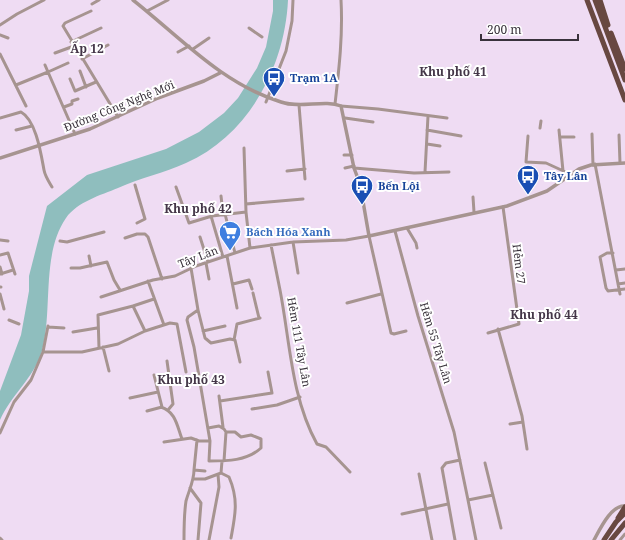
<svg xmlns="http://www.w3.org/2000/svg" width="625" height="540" font-family="'Noto Serif',serif">
<rect width="100%" height="100%" fill="#efdcf3"/>
<path fill="#8fbebe" d="M273,0H288C285,66 249,135 186,163C164,173 140,178 118,188C101,195 77,202 66,218C41,254 53,311 42,351C34,378 11,395 0,420V391L21,335L29,291V276L47,206L87,175L166,149L199,132L224,113L238,98L257,68L266,47L273,11Z"/>
<g fill="none" stroke-linecap="round" stroke-linejoin="round">
<path stroke="#a69490" stroke-width="3" d="M92,4L99,0
M91,11L65,23L63,26L118,117
M147,11L168,0
M0,25L17,14L44,0
M249,28L262,37
M0,35L8,38
M71,42L101,28
M193,49L209,38
M178,52L189,46
M55,53L74,46
M0,54L26,106
M82,59L108,45
M68,63L48,72L75,134
M80,71L86,87
M70,79L75,91L96,82
M16,85L48,72L45,65
M266,102L286,51L292,21L293,0
M335,104C339,69 343,35 341,0
M299,105L305,179
M341,106L378,109L447,118
M64,107L72,104V101L78,99
M0,118L21,112C36,120 41,154 44,170C45,176 49,182 52,187
M345,118L373,122
M540,128L541,121
M16,130L32,126
M427,130L461,136
M559,130L563,171
M592,134L593,165
M619,135L620,163
M528,136L526,162L546,163L570,174
M560,137H574
M427,144L440,146
M244,148L246,212L250,248
M344,155H352
M595,164L620,294
M345,168L354,166
M354,168L414,173L449,172
M287,171L305,169
M425,172L428,116
M135,185L145,219L137,223
M176,187L189,223L212,216L246,212
M221,196L223,214
M473,197L474,212
M246,204L303,199
M225,214L235,253
M211,216L223,257
M407,228L416,243L417,248
M395,231L418,316L454,432L468,500
M200,237L208,262
M125,238L137,234H145L148,237L162,279
M0,240L8,241
M60,241L67,242L104,232
M293,242L298,273
M271,245C274,260 277,275 280,290C290,341 291,397 317,444L326,447L350,472
M613,253H607L600,257L606,288L608,291L625,289
M0,255L8,253L15,274
M89,256L91,266
M227,256L237,308
M206,263L209,279
M0,267L2,274
M71,268H80L107,262L114,280L120,290
M616,270L625,269
M0,274L13,270
M148,281L164,325
M233,284L249,280L252,289
M618,284L625,283
M0,287H1
M253,293L259,318
M0,294L4,309
M101,297L153,280L175,276L196,266L250,248L293,242L346,240L369,236L391,333L394,334L406,331
M347,303L381,294
M133,306L154,299
M198,310L205,338L211,343L230,339L235,340L240,362
M9,320L19,324
M538,320L555,318
M48,327L64,328
M498,329L522,416L527,449
M203,331L225,326
M73,332L97,328
M488,333L519,324L503,207
M234,340L237,324L260,318
M103,347L109,371
M99,348L98,315L133,306L145,331L170,323L177,324L186,372
M43,352H82L118,344L145,331
M167,361L173,404L168,410
M219,396L223,427
M130,398L158,392
M220,401L272,393L268,372
M161,407C176,412 177,426 182,439
M252,409L277,405L300,397
M147,411L162,407L154,375
M510,424L523,422
M208,428L219,426L224,429L226,432L224,461
M0,433L14,402L31,380L43,352L48,326
M197,440L194,470L205,471
M210,441L209,461C227,461 247,461 261,448V439L251,435L241,437L235,432H226
M164,442L191,438L199,441H210L194,347L187,320L188,317L198,310L191,268
M485,463L501,528
M221,473L229,477C239,500 235,516 231,538
M419,474L432,540
M194,479H205L221,473L222,461
M190,488L201,503L198,540
M402,514L448,504
M0,538L2,540
M184,540C184,527 184,514 186,501C189,490 194,481 194,470
M209,540L219,487L218,474
M455,540L442,468L446,463L460,460
M476,540L468,500L493,495
M620,540L625,534"/>
<path stroke="#a69490" stroke-width="3.5" d="M133,0C180,37 222,84 281,102C301,109 324,99 341,106L354,168L360,184L369,236L507,206L547,191L579,169L591,165L625,163
M0,158L90,129L158,98L204,81L220,73
M594,540C600,529 611,505 625,506"/>
<path stroke="#684841" stroke-width="5" d="M587,0L625,100
M595,0L625,80
M600,0L608,25
M611,33L625,69
M618,518L625,507
M604,540L616,522L625,513
M611,540L625,523"/>
</g>
<defs>
<g id="bus-pin" transform="scale(1.15)"><path d="M0 17L-7.5 6A9.5 9.5 0 1 1 7.5 6Z" fill="#1a4fb4" stroke="#fff"/><path d="M-5-6H5V4H4V6H2V4H-2V6H-4V4H-5ZM-3.5-4V0h7V-4ZM-3.5 1.2v1.5H-2V1.2ZM2 1.2v1.5H3.5V1.2Z" fill="#fff"/></g>
<g id="supermarket-pin" transform="scale(1.15)"><path d="M0 17L-7.5 6A9.5 9.5 0 1 1 7.5 6Z" fill="#3f7fe0" stroke="#fff"/><path d="M-6-5.5h2.5l.6 2H6L4.5 2H-2.5L-4.4-4H-6ZM-1.5 3.2a1.3 1.3 0 1 0 .1 0ZM3 3.2a1.3 1.3 0 1 0 .1 0Z" fill="#fff"/></g>
</defs>
<g fill-rule="evenodd">
<use href="#bus-pin" x="274" y="78"/>
<use href="#bus-pin" x="528" y="176"/>
<use href="#bus-pin" x="362" y="186"/>
<use href="#supermarket-pin" x="230" y="232"/>
</g>
<g text-anchor="middle" stroke-width="4" stroke-linejoin="round" paint-order="stroke">
<g font-size="11" font-weight="bold" fill="#164399" stroke="#fff" text-anchor="start">
<text x="290" y="82">Trạm 1A</text>
<text x="544" y="180">Tây Lân</text>
<text x="378" y="190">Bến Lội</text>
</g>
<g font-size="11" fill="#39323b" stroke="#fff">
<text transform="translate(119 106) rotate(-22)" y="4">Đường Công Nghệ Mới</text>
<text transform="translate(198 257) rotate(-21)" y="4">Tây Lân</text>
<text transform="translate(519 264) rotate(83)" y="4">Hẻm 27</text>
<text transform="translate(299 342) rotate(80)" y="4">Hẻm 111 Tây Lân</text>
<text transform="translate(436 343) rotate(73)" y="4">Hẻm 55 Tây Lân</text>
</g>
<g font-size="11" font-weight="bold" fill="#366cbe" stroke="#fff" text-anchor="start">
<text x="246" y="236">Bách Hóa Xanh</text>
</g>
<g font-size="12" font-weight="bold" fill="#443648" stroke="#fff">
<text x="87" y="53">Ấp 12</text>
<text x="453" y="76">Khu phố 41</text>
<text x="198" y="213">Khu phố 42</text>
<text x="544" y="319">Khu phố 44</text>
<text x="191" y="384">Khu phố 43</text>
</g>
</g>
<path d="M481 34v6h97v-6" fill="none" stroke="#39323b" stroke-width="2"/>
<text x="487" y="34" font-size="12" fill="#39323b" stroke="#ffffff" stroke-width="3" paint-order="stroke">200 m</text>
</svg>
